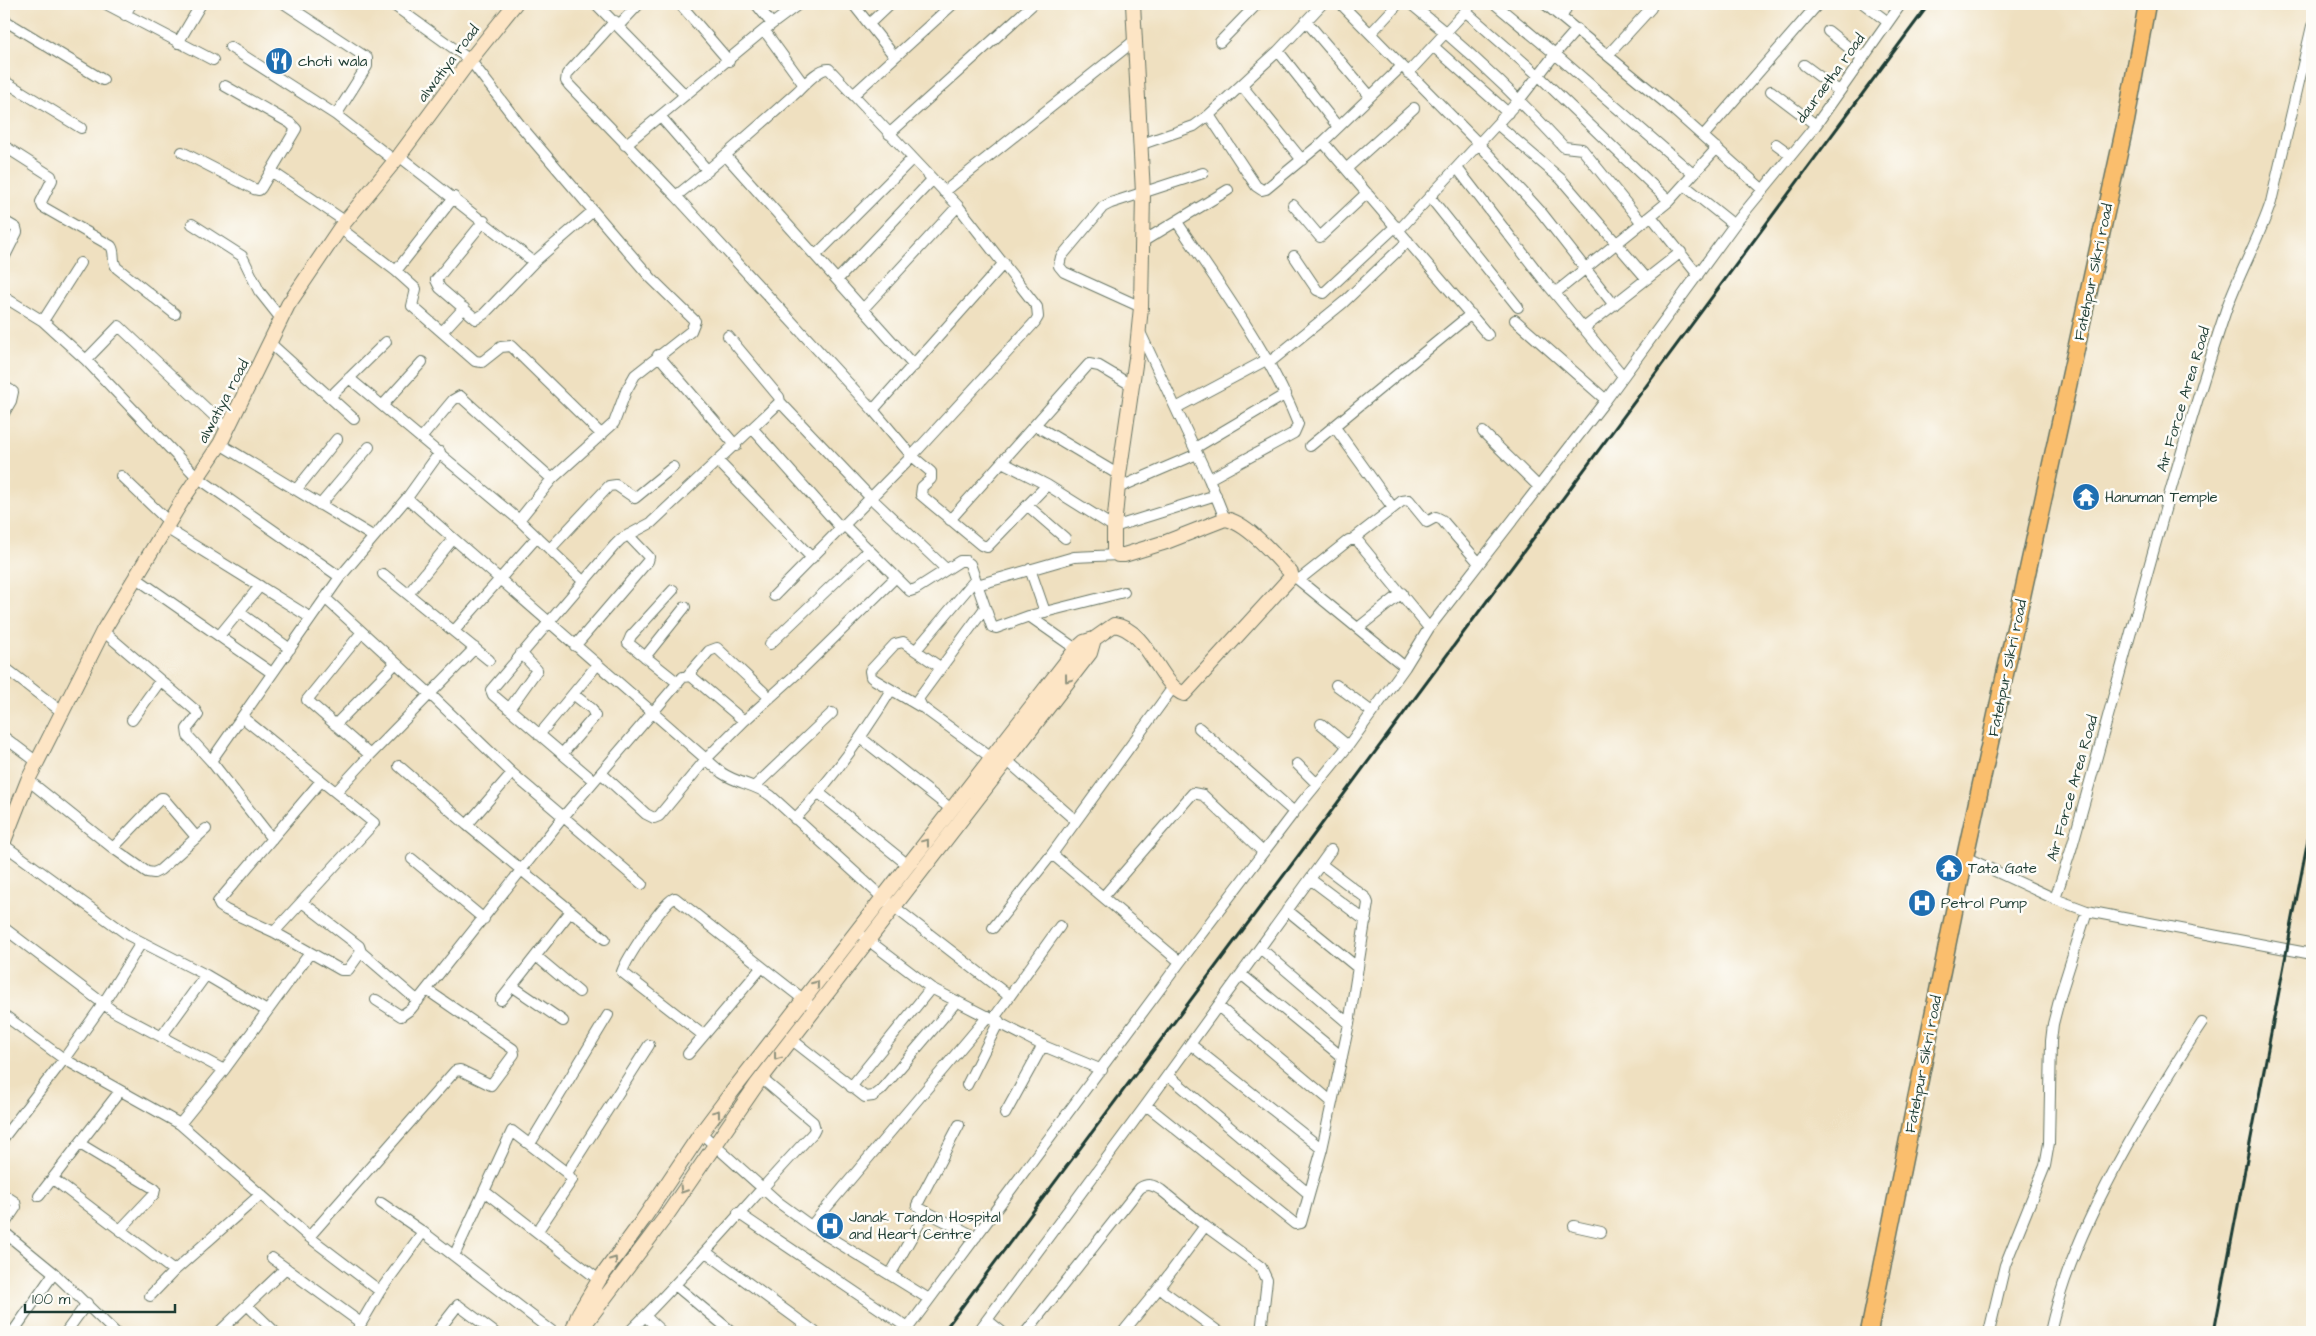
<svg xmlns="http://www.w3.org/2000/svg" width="2316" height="1336" font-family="'Architects Daughter',sans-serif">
<rect width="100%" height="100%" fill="#fdfcf7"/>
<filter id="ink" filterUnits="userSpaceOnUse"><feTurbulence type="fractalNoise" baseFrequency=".02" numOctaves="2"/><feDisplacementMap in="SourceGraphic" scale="10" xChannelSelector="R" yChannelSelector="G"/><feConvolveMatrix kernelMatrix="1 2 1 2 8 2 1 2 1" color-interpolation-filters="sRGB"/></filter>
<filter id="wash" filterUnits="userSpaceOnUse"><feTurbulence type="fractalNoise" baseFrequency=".0096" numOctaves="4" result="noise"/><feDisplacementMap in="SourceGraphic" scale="20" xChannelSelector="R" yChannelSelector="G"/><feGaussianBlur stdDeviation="1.12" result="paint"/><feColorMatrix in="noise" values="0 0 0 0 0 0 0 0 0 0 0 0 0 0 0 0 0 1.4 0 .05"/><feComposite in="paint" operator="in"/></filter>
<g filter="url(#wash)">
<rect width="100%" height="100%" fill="#efe0c0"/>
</g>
<g filter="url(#ink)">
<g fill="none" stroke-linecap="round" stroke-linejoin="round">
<g stroke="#687665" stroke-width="12">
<path id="street" d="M106,4L213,60
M285,4L367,58V66L336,115
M392,4L470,60L520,125L619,241L651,278L695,321L691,331L635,375L626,391L614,423L552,479L519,520
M596,4L685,95
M680,4L729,61
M756,4L772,24
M853,4L895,57
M1341,4L1479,144L1541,212L1614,305
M1411,4C1466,48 1516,95 1564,147L1582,149L1642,223
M1495,4L1555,54L1577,29
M1545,4L1668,105L1763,190
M1864,4L1888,22
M1465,11L1538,75L1669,201
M125,15L131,4
M1562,17L1568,4
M4,20L103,80
M615,21L567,74L566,81L569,85L676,196L873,410L912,456L931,472V479L922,487L921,495L981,545L987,547L1047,485
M1306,21L1370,96
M869,24L890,4
M619,25L639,4
M764,30L804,85
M1828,31L1863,59
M1371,33L1398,4
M1220,42L1257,4
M178,43L201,4
M1433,46L1508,113
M230,47L336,115L395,161
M1278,51L1338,127
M1608,55L1651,8
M1804,65L1839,91
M1408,73L1472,4
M4,81L81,128
M1242,86L1302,160
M1771,91L1816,125
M853,95L953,4
M1209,115L1256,186L1262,190L1266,189L1323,142L1402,66
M660,116L708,171
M1497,124L1561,179L1647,279
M889,134L1033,4
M1703,136L1818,4
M1323,142L1488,335
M1142,144L1194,126L1209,115L1278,51L1322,4
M1776,144L1791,155
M625,145L764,30L799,4
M4,146L51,176L52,180L41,202L43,207L111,246C116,253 111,261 117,268L175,314
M182,152L254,189L259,190L261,188L296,129L290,123L225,86
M399,156L534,262
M726,156L914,366
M1457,168L1543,279L1623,376
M1346,169L1414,108
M271,171L346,222
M1684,185L1734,225
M944,192L1134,41
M676,196C718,163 758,127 798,91C805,84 819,68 829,69L958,206L1037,307L1038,317L1035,322L912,456L774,596
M1430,197L1518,307
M1293,205L1320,237L1367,193
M1651,216L1698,275
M4,221L16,228L17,232L4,258
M484,221L436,280L440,288L476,319L484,314L534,262L593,211
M1177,222C1220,287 1269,351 1298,424L1294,433L1209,479
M192,224L242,256L259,291L282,320
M340,228L396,271L454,197
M1399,230L1520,99L1555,54L1693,174
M1142,242L1228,190
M816,255L912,159
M1294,256L1317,290L1324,293L1396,226
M396,271L416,289L412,306L475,361L482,362L501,347L511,346L602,435
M838,279L932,180
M1555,293L1669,201L1717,148
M4,297L43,321L86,360L197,477L340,577
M1141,307L1064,272L1059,266L1061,257L1103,207L1111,203L1203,173
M864,308L958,206
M1515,320L1606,400
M43,321L80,263
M1584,328L1681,252
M1139,330L1209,479L1225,519
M442,332L464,308
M271,344L354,419
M658,355L736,446
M86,360L119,326L228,429
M1270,362L1344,302L1408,241
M349,378L519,520L583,581
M4,386L13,392L11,401L4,413
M330,397L386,342
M780,402L871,498L946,569
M383,405L422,362
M1176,408L1268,359
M873,410L1004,263
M1035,425L1119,475
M1334,426L1393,508
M753,429L841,528
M1483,432L1538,486
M422,437L453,400L460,396L552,479
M220,444L374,537
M1310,446L1471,314
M1195,448L1286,394
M718,461L812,558
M1002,462L1047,485L1114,527L1216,495
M121,476L169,522
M1118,488L1197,454
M296,490L337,439
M407,498L722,773C738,784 756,784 771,796L884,899L1009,996
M320,505L369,447
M1028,506L1065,538
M950,520L1089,364L1099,366L1131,385
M844,525L910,591L916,589L960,561H966L970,564L992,627L996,628L1029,616L1124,592
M166,528L311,618
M1353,539L1402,501L1409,500L1427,522L1436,517L1442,520L1479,563
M550,549L609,486L616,485L635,498L673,467
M1030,569L1045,612
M383,574L489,660
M1295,577L1405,667
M136,578L272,673
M1300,579L1349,540H1357L1429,628
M977,585L1074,557L1118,555
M673,590L631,636L628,643L678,683
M408,594L453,539
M325,598L431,695L512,773L642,884
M985,608L918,699L922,707L993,759
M239,612L290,649
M1029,616L1076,649
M1358,628L1402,593
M103,631L195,710L198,715L187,729L188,736L211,761L272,839
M454,631L537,537
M362,632L307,700L370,755
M219,636L260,586
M770,644L869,550
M575,646L648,561L649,557L628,535
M916,650L975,580
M645,657L685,607
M4,667L62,712
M688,675L709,651L717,648L770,698
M1336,685L1372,712
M921,707L875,680L871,677L870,671L895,644L903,642L940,667
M509,709L537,670L521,653
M242,717L374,823L274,932
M132,720L160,681
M1321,724L1348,746
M335,725L396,663
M1199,728L1294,812
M539,735L597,665
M4,737L37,762
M861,738L951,809
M562,754L595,716L592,709L573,694
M1002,756L1076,821
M211,761L340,577L407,498L440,452
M1297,764L1317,784
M399,766L467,825
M512,773L467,825L605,939
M601,773L646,814L654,818L659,816L706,759L744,721L803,668L895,578
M28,780L113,848L147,872L154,873L160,870L206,829
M594,781L493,695L491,690L615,545L621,539L651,523L780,402L779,397L728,336
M755,786L832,713
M336,792L370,755L475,648
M819,793L908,865
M795,819C832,779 863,736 891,690
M4,845L128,935L206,975L267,1011
M113,848L161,798H163L197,838
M1052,854L1180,962
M1965,857L2055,899L2087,911L2312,954
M412,859L484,919
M1310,879L1366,921
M1103,897L1193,793L1203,795L1263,852
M2055,899L2071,850C2122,670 2167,488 2226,310C2239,273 2259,239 2271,202L2312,26
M302,902L359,946L361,952L348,970H341L274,932L226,910L220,906L218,902L321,781
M1287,910L1358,968
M4,928L113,1011L224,1070
M993,928L1052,854L1174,686
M864,937L931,988L1046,1047L1102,1070
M1260,948L1349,1024
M361,952L418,1001
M536,956L579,992
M1241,974L1342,1057
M512,986L563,1021
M376,1000L401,1016L411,1009L564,816L683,677L691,676L744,721
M501,1000L571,911
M1218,1006L1332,1102
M4,1015L64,1059L180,1124L309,1237L380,1291L356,1332
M994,1018L1060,926
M703,1035L622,972C626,960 664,900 675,898L762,967
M161,1037L206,975
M791,1039L865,1097L873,1096L881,1090L957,1001
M1190,1044L1322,1149
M688,1054L762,967L808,1003
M1168,1075L1309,1194
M967,1085L999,1021
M851,1087L931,988
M1146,1105L1295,1224L1301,1223L1322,1149L1349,1024L1368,903L1366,898L1321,864
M1005,1114L1043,1045
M180,1124L224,1070L310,953
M959,1125L917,1205L921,1209L976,1237
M701,1133L778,1202L811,1226L929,1299
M4,1137L64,1059L103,1004L141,943
M80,1144L155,1189L154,1194L120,1230
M530,1144L608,1015
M567,1173L649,1045
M53,1179L174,1271
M484,1191L599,1280
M4,1195L15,1202L16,1207L4,1225
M39,1196L120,1091
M381,1203L423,1232L553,1332
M738,1213L908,1328
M811,1226L988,1016
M1574,1226L1601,1232
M4,1232L54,1273L115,1332
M309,1237L455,1071L460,1070L491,1085L514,1054L513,1049L427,990
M706,1252L815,1332
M454,1256L512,1131L567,1173L572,1180L537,1232
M272,1258L361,1323
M890,1275L926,1212
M675,1285L732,1332
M1159,1288L1219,1332
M380,1291L423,1232
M150,1296L174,1271L261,1194
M248,1306L275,1332
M645,1316L662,1332
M987,1320L1002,1332
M13,1332L54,1273
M66,1332L87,1303
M219,1332L286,1268
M437,1332L458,1305L494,1332
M629,1332C693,1269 751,1199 813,1133L815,1129L813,1122L761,1078
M905,1332L1180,962L1294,812L1348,746L1405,667L1429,628L1606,400L1734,225L1816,125L1901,4
M978,1332L1146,1105L1331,850
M1026,1332L1140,1188C1148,1183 1153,1185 1161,1190L1205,1226L1261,1267L1267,1280L1261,1332
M1123,1332L1159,1288L1205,1226
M1989,1332L2005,1265L2045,1166L2049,1143L2051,1041L2053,1024L2061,993L2087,911
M2050,1332C2067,1256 2105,1184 2144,1117C2163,1085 2181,1054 2202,1023"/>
</g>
<g stroke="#687665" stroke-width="16">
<path id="secondary" d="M4,841L28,780L103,631L183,499L220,444L288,305L340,228L399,156L470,60L515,4
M572,1332L579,1313L599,1280L642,1221L701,1133L731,1093L1076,649L1084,642L1094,639L1114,625C1148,629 1160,686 1184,694L1291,577V573C1276,557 1247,522 1225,519L1166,542L1124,555H1118L1114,551V527L1119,475L1136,358L1141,307L1143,193L1133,4
M575,1332L588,1320L667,1215L757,1084L1090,653L1094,639"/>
</g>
<g stroke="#687665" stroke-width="19">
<path id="primary" d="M1869,1332L1965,857L2126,121L2147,4"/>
</g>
<use href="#street" stroke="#fff" stroke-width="10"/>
<use href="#secondary" stroke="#fde5c5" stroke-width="14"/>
<use href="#primary" stroke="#fabe6d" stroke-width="16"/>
<path stroke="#1f3d34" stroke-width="3" d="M943,1332L1307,844L1929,4
M2214,1332L2312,818"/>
</g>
<defs><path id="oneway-chevron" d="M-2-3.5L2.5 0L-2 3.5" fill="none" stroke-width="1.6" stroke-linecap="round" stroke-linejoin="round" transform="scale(1.25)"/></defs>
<g stroke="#8e917c">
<use href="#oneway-chevron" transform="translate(1068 679) rotate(127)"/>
<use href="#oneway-chevron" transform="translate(926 842) rotate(-53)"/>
<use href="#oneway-chevron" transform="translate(816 984) rotate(-52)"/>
<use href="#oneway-chevron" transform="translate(777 1057) rotate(127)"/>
<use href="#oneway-chevron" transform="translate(717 1113) rotate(-53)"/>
<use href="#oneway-chevron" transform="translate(683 1190) rotate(123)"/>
<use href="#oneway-chevron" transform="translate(614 1260) rotate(-54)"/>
</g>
</g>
<defs>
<g id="restaurant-disc" transform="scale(1.4375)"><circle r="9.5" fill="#1f6fb2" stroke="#fdfcf7"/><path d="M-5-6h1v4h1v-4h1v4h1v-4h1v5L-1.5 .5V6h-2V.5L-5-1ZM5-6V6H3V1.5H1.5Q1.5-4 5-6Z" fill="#fff"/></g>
<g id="temple-disc" transform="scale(1.4375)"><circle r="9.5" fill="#1f6fb2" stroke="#fdfcf7"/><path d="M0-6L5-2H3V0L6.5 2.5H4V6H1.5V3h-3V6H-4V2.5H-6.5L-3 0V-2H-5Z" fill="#fff"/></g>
<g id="hospital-disc" transform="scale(1.4375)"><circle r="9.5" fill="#1f6fb2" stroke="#fdfcf7"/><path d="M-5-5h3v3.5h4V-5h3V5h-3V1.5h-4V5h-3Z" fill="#fff"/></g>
</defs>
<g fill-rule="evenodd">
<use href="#restaurant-disc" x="279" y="61"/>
<use href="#temple-disc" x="2086" y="497"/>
<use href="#temple-disc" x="1949" y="868"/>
<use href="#hospital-disc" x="1922" y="903"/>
<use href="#hospital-disc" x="830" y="1226"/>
</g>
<g text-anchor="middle" stroke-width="5" stroke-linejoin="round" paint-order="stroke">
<g font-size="15" fill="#1f3d34" stroke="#fdfcf7" text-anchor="start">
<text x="298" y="66">choti wala</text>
<text x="2105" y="502">Hanuman Temple</text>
<text x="1968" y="873">Tata Gate</text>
<text x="1941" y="908">Petrol Pump</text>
<text x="849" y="1222">Janak Tandon Hospital<tspan x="849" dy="17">and Heart Centre</tspan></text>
</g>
<g font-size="15" fill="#1f3d34" stroke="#fdfcf7">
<text transform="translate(448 63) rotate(-53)" y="5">alwatiya road</text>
<text transform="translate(1830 78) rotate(-54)" y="5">dauraetha road</text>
<text transform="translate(2093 272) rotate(-78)" y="5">Fatehpur Sikri road</text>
<text transform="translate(2183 399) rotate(-73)" y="5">Air Force Area Road</text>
<text transform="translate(223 401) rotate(-62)" y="5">alwatiya road</text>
<text transform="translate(2007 668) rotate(-78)" y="5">Fatehpur Sikri road</text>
<text transform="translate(2072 788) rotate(-74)" y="5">Air Force Area Road</text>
<text transform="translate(1923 1064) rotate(-79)" y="5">Fatehpur Sikri road</text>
</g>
</g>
<rect width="2316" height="1336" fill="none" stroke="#fdfcf7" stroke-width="20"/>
<path d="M25 1304v8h150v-8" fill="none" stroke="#1f3d34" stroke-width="2.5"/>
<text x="32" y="1304" font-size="15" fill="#1f3d34" stroke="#fdfcf7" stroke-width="4" paint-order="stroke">100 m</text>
</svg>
